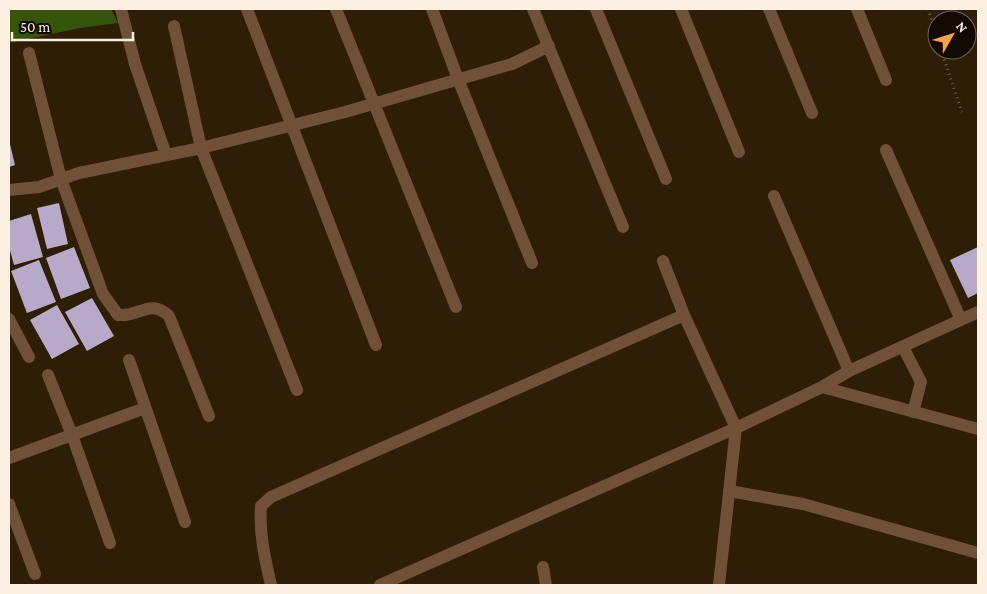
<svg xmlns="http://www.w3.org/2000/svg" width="987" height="594" font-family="'Crimson Pro',serif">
<rect width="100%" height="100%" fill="#2e1e05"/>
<path fill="#34550a" d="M9,9H111L118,23L80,28L9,43Z"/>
<path fill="#b7aac9" d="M9,140L15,165L9,167Z
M59,203L68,244L47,249L37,208Z
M31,214L43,257L14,265L9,247V221Z
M74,247L90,288L61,299L46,258Z
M978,247V293L968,298L950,260Z
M39,260L56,302L27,313L11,271Z
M92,298L114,336L87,351L65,312Z
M57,305L79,344L52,359L30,320Z"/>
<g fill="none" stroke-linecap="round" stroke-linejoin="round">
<path stroke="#71624d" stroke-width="3" stroke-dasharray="1 4" stroke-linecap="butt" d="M928,9L937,38
M941,50L962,112"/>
<path stroke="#705138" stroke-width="12" d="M121,9L135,64L166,155
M247,9L376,345
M336,9L456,307
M432,9L458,79L532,263
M533,9L623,227
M596,9L666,179
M681,9L739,152
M769,9L812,113
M857,9L886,80
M174,26L201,148L297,390
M29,53L61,179L103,294L118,315C140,317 150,298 169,316L209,416
M886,150L961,320
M9,190L39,187L79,173L201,148L345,112L512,64L549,46
M774,196L849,371
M663,261L684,315L736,428L719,585
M9,319L29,357
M903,347L921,382L913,412
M129,360L185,522
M48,375L72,435L110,543
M822,387L978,429
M9,458L145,408
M729,491L803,504L978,553
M9,504L35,574
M543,567L546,585
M271,585C265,559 259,534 261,506L271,497L684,315
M380,585L736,428L822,387L849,371L978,312"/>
</g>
<rect width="987" height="594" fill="none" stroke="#fcf0e2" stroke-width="20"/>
<g transform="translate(952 35) rotate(51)"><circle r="24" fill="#110902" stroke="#6f655c"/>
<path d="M0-4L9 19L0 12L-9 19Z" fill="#f5a346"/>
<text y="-8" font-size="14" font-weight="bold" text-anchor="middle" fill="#fcf0e2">N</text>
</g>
<path d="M12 32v8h121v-8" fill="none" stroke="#fcf0e2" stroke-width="2.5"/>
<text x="20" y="32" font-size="15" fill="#fcf0e2" stroke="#110902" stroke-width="4" paint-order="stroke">50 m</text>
</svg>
